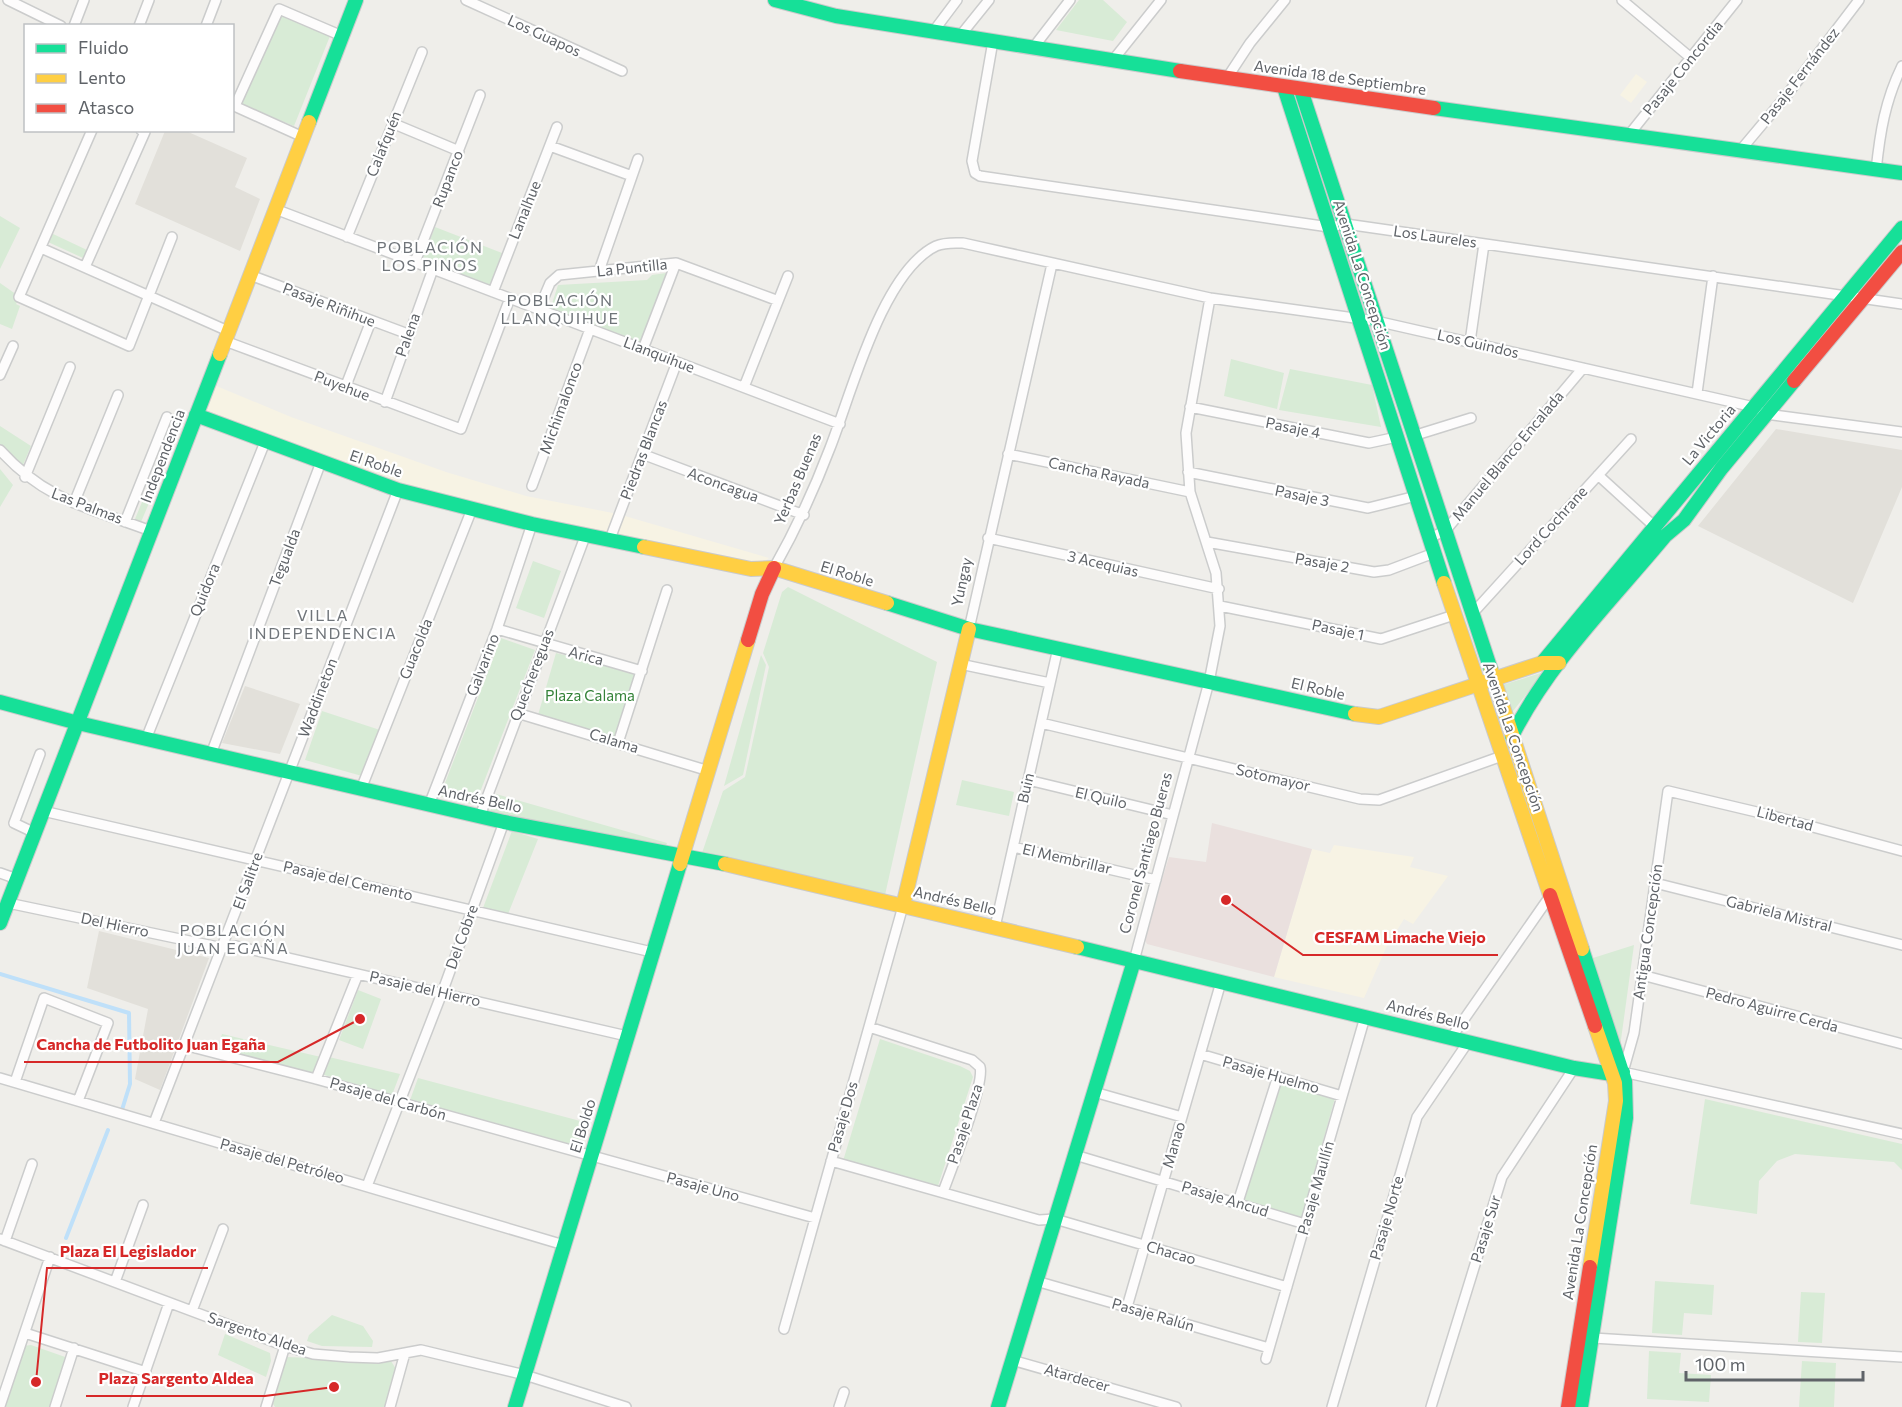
<svg xmlns="http://www.w3.org/2000/svg" width="1902" height="1407" font-family="Commissioner,sans-serif">
<rect width="100%" height="100%" fill="#efeeea"/>
<path fill="#f7f3e4" d="M1636,74L1647,82L1631,103L1620,95Z
M214,385L291,417L446,472L526,496L618,514L769,558L763,563L742,562L530,520L402,484L201,415Z
M1334,845L1414,857L1410,867L1448,876L1413,924L1404,919L1386,948L1364,998L1274,977L1312,849L1330,853Z"/>
<path fill="#e2e0da" d="M165,131H186L247,158L235,187L260,199L240,251L135,204Z
M1776,429L1902,450V487L1853,603L1698,526Z
M245,686L300,704L280,754L222,743Z
M99,931L209,958L160,1090L135,1079L148,1009L87,988Z"/>
<path fill="#eae0de" d="M1212,823L1312,849L1274,977L1147,944L1144,938L1169,857L1206,862Z"/>
<path fill="#d8ebd6" d="M1079,0H1103L1127,22L1113,41L1056,30Z
M278,14L330,36L294,126L240,104Z
M0,216L20,228L0,269Z
M435,227L502,253L489,288L421,262Z
M51,233L87,250L83,258L48,242Z
M666,273L638,348L549,313L558,285L647,280L652,275Z
M0,283L20,297L16,304L20,306L12,329L0,324Z
M1231,359L1284,373L1277,409L1224,396Z
M1290,369L1372,385L1381,427L1279,410Z
M175,422L182,425L141,522L135,519Z
M0,426L31,446L23,465L0,445Z
M0,469L13,485L0,507Z
M533,561L561,571L544,618L516,608Z
M788,587L937,662L885,895L702,853L723,791L745,777L769,667L763,653L782,592Z
M501,638L535,650L475,805L440,796Z
M556,653L636,673L616,738L538,715Z
M761,655L766,665L743,775L724,786Z
M1541,673V676L1509,716L1499,686Z
M322,711L380,730L362,776L305,760Z
M962,780L1014,792L1009,816L956,805Z
M496,794L667,843L664,850L490,813Z
M512,831L538,839L508,914L483,908Z
M1634,945L1620,1047L1593,958Z
M358,990L381,999L363,1049L339,1040Z
M222,1034L321,1057L314,1074L217,1050Z
M880,1039L960,1066L970,1071L973,1077L938,1186L843,1161Z
M329,1057L400,1074L392,1095L321,1074Z
M418,1078L584,1122L577,1149L409,1103Z
M1280,1082L1335,1098L1301,1220L1244,1201Z
M1705,1099L1902,1144V1170L1894,1162L1795,1154L1777,1161L1759,1181L1757,1214L1690,1204Z
M1655,1281L1714,1285L1712,1315L1684,1313L1682,1335L1652,1333Z
M1801,1292L1825,1293L1822,1343L1798,1342Z
M332,1315L363,1326L373,1341L372,1347L322,1346L307,1341L309,1335Z
M225,1334L270,1353L271,1361L266,1377L218,1355Z
M31,1345L68,1358L52,1407H3L23,1346Z
M1649,1351L1681,1353L1679,1373L1711,1375L1709,1402L1647,1399Z
M287,1357L391,1361L396,1369L385,1407H275L273,1404Z
M1802,1361L1836,1363L1834,1407H1799Z"/>
<g fill="none" stroke-linecap="round" stroke-linejoin="round">
<path stroke="#bfe0f9" stroke-width="4" d="M0,974L129,1013L130,1084L121,1113
M66,1238L108,1130"/>
<g stroke="#cbcccc" stroke-width="12">
<path id="street" d="M8,0L61,26
M466,0L622,71
M1622,0L1691,58
M74,26L84,0
M139,26L149,0
M206,26L216,0
M933,32L957,0
M960,36L989,0
M993,41L972,161L975,173L980,176L1329,227L1346,224L1902,304
M1033,48L1070,0
M1113,60L1161,0
M1227,78L1250,43L1285,0
M232,105L303,137
M235,106L279,9L342,36
M392,123L459,151
M92,130L19,297L129,346L172,237
M1628,136L1737,0
M550,146L632,176
M1739,152L1786,96L1859,0
M1876,171C1880,132 1885,101 1902,66
M275,209L840,424
M347,237L422,52
M41,248L228,331
M415,262L480,95
M85,267L145,132L141,130
M599,271L638,159
M250,275L408,334
M493,292L557,127
M539,309L550,283L559,275L676,263L776,300
M225,341L461,429L510,298
M1470,342L1484,244
M643,349L676,263
M0,375L13,346
M744,387L788,276
M345,388L371,321
M1697,393L1713,276
M385,402L433,269
M1190,407L1369,443L1397,437
M1413,436L1471,418
M0,450C46,501 90,508 151,531
M642,454L804,515
M1008,454L1190,492
M1188,472L1368,508L1416,496
M1598,475L1655,527
M25,477L70,367
M532,486L590,329
M74,503L118,395
M125,522L167,417
M988,538L1219,589
M1429,538L1445,531L1583,368
M610,539L677,362
M1207,542L1374,572L1389,570L1434,553
M774,568C796,529 814,490 830,448C851,395 882,272 936,246C945,242 954,243 963,243L1210,298L1376,321L1754,407L1766,414L1902,432
M1220,606L1381,639L1454,615
M1472,614L1631,439
M497,629L642,671
M969,629L1052,264
M960,664L1050,683
M517,713L709,771
M1041,723L1360,799L1379,800L1502,756
M146,739L265,442
M618,743L667,590
M211,754L321,462
M1028,780L1173,815
M361,789L472,509
M429,805L497,629L532,524
M43,811L652,952
M480,816L586,534
M35,833L14,823L40,754
M1013,847L1156,880
M1902,851L1765,814L1668,791L1634,1033L1623,1072L1902,1134
M0,873L17,879
M1655,883L1902,945
M8,903L223,948L236,946L627,1036
M995,927L1058,648
M1134,961L1209,682L1220,626L1216,573L1190,492L1186,433L1210,298
M1642,975L1902,1044
M869,1027L972,1060L980,1067C985,1084 951,1170 943,1192
M1451,1038L1550,896
M184,1045L316,1079L815,1218
M1200,1054L1342,1096
M0,1078L564,1245
M316,1079L358,974
M15,1082L44,998L108,1023L78,1101
M1094,1092L1182,1117
M154,1123L398,490
M1075,1155L1305,1224
M831,1161L1039,1220L1055,1219L1287,1287
M367,1186L442,993L504,822
M1238,1202L1278,1076
M0,1239L285,1346L313,1354L349,1357L378,1358L421,1350L525,1375L626,1407
M5,1241L32,1164
M1036,1281L1269,1348
M115,1282L143,1205
M1127,1307L1221,982
M192,1311L223,1229
M784,1329L903,906
M25,1333L146,1372
M1593,1338L1902,1357
M1266,1359L1365,1017
M1012,1360L1176,1407
M0,1406L50,1257
M55,1407L74,1348
M133,1407L169,1303
M266,1407L285,1346
M390,1407L405,1353
M839,1407L844,1392
M1332,1407L1417,1117L1468,1042
M1431,1407L1502,1177L1574,1068"/>
</g>
<g stroke="#cacacb" stroke-width="16">
<path id="fast" d="M775,0L836,16L1180,71
M1284,87L1444,583
M1301,90L1491,670
M1434,108L1902,173
M309,122L356,0
M196,415L398,490L532,524L644,547
M887,603L969,629L1355,714
M1542,663L1902,228
M0,702L78,723L504,822L725,864
M1512,736C1549,662 1612,600 1665,536L1684,520L1721,469L1794,381
M0,923L220,354
M1077,947L1574,1068L1612,1074L1623,1072
M515,1407L680,864
M998,1407L1134,961
M1581,1407L1626,1118L1625,1081L1582,949"/>
</g>
<g stroke="#cacacb" stroke-width="16">
<path id="slow" d="M220,354L309,122
M644,547L751,569L774,568L887,603
M1444,583L1550,895
M1491,670L1582,949
M1355,714L1379,717L1542,663H1559
M680,864L748,640
M725,864L1077,947
M903,906L969,629
M1590,1267L1616,1101L1615,1083L1595,1026"/>
</g>
<g stroke="#cacacb" stroke-width="16">
<path id="jam" d="M1180,71L1434,108
M1794,381L1902,252
M748,640L762,594L774,568
M1550,895L1595,1026
M1568,1407L1590,1267"/>
</g>
<use href="#street" stroke="#fdfcfc" stroke-width="9"/>
<use href="#fast" stroke="#16e098" stroke-width="14"/>
<use href="#slow" stroke="#ffcf43" stroke-width="14"/>
<use href="#jam" stroke="#f24e42" stroke-width="14"/>
</g>
<g text-anchor="middle" stroke-width="4.5" stroke-linejoin="round" paint-order="stroke">
<g font-size="15" fill="#5f6368" stroke="#fff">
<text transform="translate(544 36) rotate(25)" y="5">Los Guapos</text>
<text transform="translate(1683 68) rotate(-51)" y="5">Pasaje Concordia</text>
<text transform="translate(1800 76) rotate(-52)" y="5">Pasaje Fernández</text>
<text transform="translate(1340 78) rotate(8)" y="5">Avenida 18 de Septiembre</text>
<text transform="translate(384 144) rotate(-68)" y="5">Calafquén</text>
<text transform="translate(448 179) rotate(-69)" y="5">Rupanco</text>
<text transform="translate(525 210) rotate(-68)" y="5">Lanalhue</text>
<text transform="translate(1435 237) rotate(8)" y="5">Los Laureles</text>
<text transform="translate(632 268) rotate(-6)" y="5">La Puntilla</text>
<text transform="translate(1362 275) rotate(72)" y="5">Avenida La Concepción</text>
<text transform="translate(329 305) rotate(21)" y="5">Pasaje Riñihue</text>
<text transform="translate(408 335) rotate(-70)" y="5">Palena</text>
<text transform="translate(1478 344) rotate(13)" y="5">Los Guindos</text>
<text transform="translate(659 355) rotate(21)" y="5">Llanquihue</text>
<text transform="translate(342 386) rotate(21)" y="5">Puyehue</text>
<text transform="translate(561 408) rotate(-70)" y="5">Michimalonco</text>
<text transform="translate(1293 428) rotate(11)" y="5">Pasaje 4</text>
<text transform="translate(1709 435) rotate(-50)" y="5">La Victoria</text>
<text transform="translate(644 450) rotate(-69)" y="5">Piedras Blancas</text>
<text transform="translate(163 456) rotate(-69)" y="5">Independencia</text>
<text transform="translate(1508 456) rotate(-50)" y="5">Manuel Blanco Encalada</text>
<text transform="translate(376 464) rotate(19)" y="5">El Roble</text>
<text transform="translate(1099 473) rotate(12)" y="5">Cancha Rayada</text>
<text transform="translate(798 479) rotate(-67)" y="5">Yerbas Buenas</text>
<text transform="translate(723 485) rotate(20)" y="5">Aconcagua</text>
<text transform="translate(1302 496) rotate(12)" y="5">Pasaje 3</text>
<text transform="translate(87 506) rotate(21)" y="5">Las Palmas</text>
<text transform="translate(1551 526) rotate(-48)" y="5">Lord Cochrane</text>
<text transform="translate(285 558) rotate(-69)" y="5">Tegualda</text>
<text transform="translate(1322 563) rotate(10)" y="5">Pasaje 2</text>
<text transform="translate(1103 564) rotate(13)" y="5">3 Acequias</text>
<text transform="translate(847 574) rotate(17)" y="5">El Roble</text>
<text transform="translate(962 582) rotate(-78)" y="5">Yungay</text>
<text transform="translate(205 590) rotate(-68)" y="5">Quidora</text>
<text transform="translate(1338 630) rotate(12)" y="5">Pasaje 1</text>
<text transform="translate(416 649) rotate(-68)" y="5">Guacolda</text>
<text transform="translate(586 656) rotate(15)" y="5">Arica</text>
<text transform="translate(483 665) rotate(-69)" y="5">Galvarino</text>
<text transform="translate(532 675) rotate(-69)" y="5">Quechereguas</text>
<text transform="translate(1318 689) rotate(13)" y="5">El Roble</text>
<text transform="translate(318 698) rotate(-69)" y="5">Waddineton</text>
<text transform="translate(1513 737) rotate(71)" y="5">Avenida La Concepción</text>
<text transform="translate(614 741) rotate(17)" y="5">Calama</text>
<text transform="translate(1273 778) rotate(13)" y="5">Sotomayor</text>
<text transform="translate(1026 788) rotate(-77)" y="5">Buin</text>
<text transform="translate(1101 798) rotate(13)" y="5">El Quilo</text>
<text transform="translate(480 799) rotate(12)" y="5">Andrés Bello</text>
<text transform="translate(1785 819) rotate(15)" y="5">Libertad</text>
<text transform="translate(1146 853) rotate(-75)" y="5">Coronel Santiago Bueras</text>
<text transform="translate(1067 859) rotate(13)" y="5">El Membrillar</text>
<text transform="translate(248 881) rotate(-70)" y="5">El Salitre</text>
<text transform="translate(348 881) rotate(13)" y="5">Pasaje del Cemento</text>
<text transform="translate(955 901) rotate(13)" y="5">Andrés Bello</text>
<text transform="translate(1779 914) rotate(14)" y="5">Gabriela Mistral</text>
<text transform="translate(115 925) rotate(12)" y="5">Del Hierro</text>
<text transform="translate(1648 932) rotate(-82)" y="5">Antigua Concepción</text>
<text transform="translate(462 937) rotate(-70)" y="5">Del Cobre</text>
<text transform="translate(425 989) rotate(13)" y="5">Pasaje del Hierro</text>
<text transform="translate(1772 1010) rotate(15)" y="5">Pedro Aguirre Cerda</text>
<text transform="translate(1428 1015) rotate(14)" y="5">Andrés Bello</text>
<text transform="translate(1271 1075) rotate(16)" y="5">Pasaje Huelmo</text>
<text transform="translate(388 1099) rotate(16)" y="5">Pasaje del Carbón</text>
<text transform="translate(843 1117) rotate(-74)" y="5">Pasaje Dos</text>
<text transform="translate(965 1124) rotate(-72)" y="5">Pasaje Plaza</text>
<text transform="translate(583 1126) rotate(-73)" y="5">El Boldo</text>
<text transform="translate(1174 1145) rotate(-74)" y="5">Manao</text>
<text transform="translate(282 1161) rotate(16)" y="5">Pasaje del Petróleo</text>
<text transform="translate(703 1187) rotate(15)" y="5">Pasaje Uno</text>
<text transform="translate(1316 1188) rotate(-74)" y="5">Pasaje Maullín</text>
<text transform="translate(1225 1199) rotate(17)" y="5">Pasaje Ancud</text>
<text transform="translate(1387 1218) rotate(-74)" y="5">Pasaje Norte</text>
<text transform="translate(1580 1222) rotate(-81)" y="5">Avenida La Concepción</text>
<text transform="translate(1486 1229) rotate(-73)" y="5">Pasaje Sur</text>
<text transform="translate(1171 1253) rotate(16)" y="5">Chacao</text>
<text transform="translate(1153 1315) rotate(16)" y="5">Pasaje Ralún</text>
<text transform="translate(257 1334) rotate(19)" y="5">Sargento Aldea</text>
<text transform="translate(1077 1378) rotate(16)" y="5">Atardecer</text>
</g>
<g font-size="15" fill="#348238" stroke="#fff">
<text x="590" y="701">Plaza Calama</text>
</g>
<g font-size="16" letter-spacing="1.5" fill="#70757a" stroke="#fff">
<text x="430" y="253">POBLACIÓN<tspan x="430" dy="18">LOS PINOS</tspan></text>
<text x="560" y="306">POBLACIÓN<tspan x="560" dy="18">LLANQUIHUE</tspan></text>
<text x="323" y="621">VILLA<tspan x="323" dy="18">INDEPENDENCIA</tspan></text>
<text x="233" y="936">POBLACIÓN<tspan x="233" dy="18">JUAN EGAÑA</tspan></text>
</g>
</g>
<path fill="none" stroke="#d62828" stroke-width="2" d="M1226 900L1303 955H1498M360 1019L278 1062H24M36 1382L47 1268H208M334 1387L265 1396H86"/>
<g fill="#d62828" stroke="#fff" stroke-width="2">
<circle cx="1226" cy="900" r="6"/>
<circle cx="360" cy="1019" r="6"/>
<circle cx="36" cy="1382" r="6"/>
<circle cx="334" cy="1387" r="6"/>
</g>
<g font-size="16" text-anchor="middle" font-weight="bold" fill="#d62828" stroke="#fff" stroke-width="4.5" stroke-linejoin="round" paint-order="stroke">
<text x="1400" y="943">CESFAM Limache Viejo</text>
<text x="151" y="1050">Cancha de Futbolito Juan Egaña</text>
<text x="128" y="1257">Plaza El Legislador</text>
<text x="176" y="1384">Plaza Sargento Aldea</text>
</g>
<rect x="24" y="24" width="210" height="108" fill="#ffffff" stroke="#bfc1c3" stroke-width="1.5"/>
<rect x="36" y="44" width="30" height="9" fill="#16e098" stroke="#bfc1c3" stroke-width="1.5"/>
<text x="78" y="54" font-size="18" fill="#5f6368">Fluido</text>
<rect x="36" y="74" width="30" height="9" fill="#ffcf43" stroke="#bfc1c3" stroke-width="1.5"/>
<text x="78" y="84" font-size="18" fill="#5f6368">Lento</text>
<rect x="36" y="104" width="30" height="9" fill="#f24e42" stroke="#bfc1c3" stroke-width="1.5"/>
<text x="78" y="114" font-size="18" fill="#5f6368">Atasco</text>
<path d="M1686 1371v9h177v-9" fill="none" stroke="#5f6368" stroke-width="3"/>
<text x="1695" y="1371" font-size="18" fill="#5f6368" stroke="#ffffff" stroke-width="4.5" paint-order="stroke">100 m</text>
</svg>
